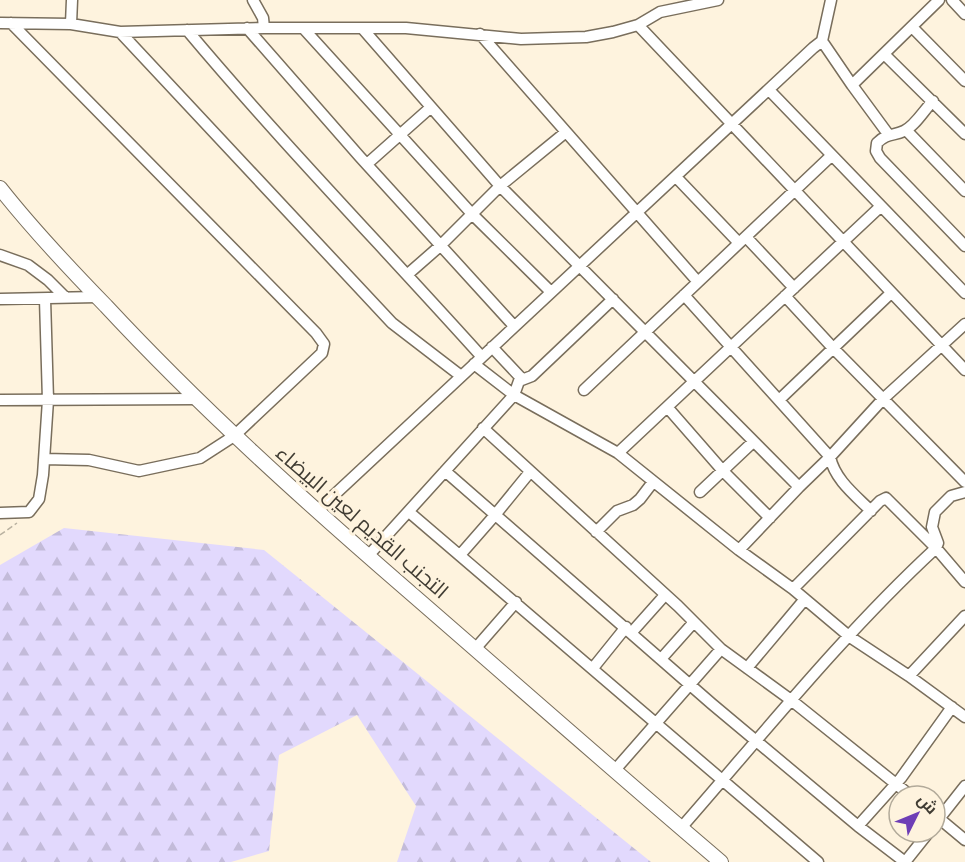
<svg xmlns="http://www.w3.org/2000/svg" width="965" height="862" font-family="Commissioner,Cairo,sans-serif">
<defs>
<pattern id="forest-firs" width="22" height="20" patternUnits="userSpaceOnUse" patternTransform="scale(1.5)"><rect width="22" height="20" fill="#e2d9fd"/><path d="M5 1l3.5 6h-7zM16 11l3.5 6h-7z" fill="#c3bbd9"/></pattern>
</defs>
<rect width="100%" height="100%" fill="#fef3de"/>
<path fill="url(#forest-firs)" d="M64,528L264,550L651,862H397L416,806L357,715L279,755L269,851L231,862H0V565Z"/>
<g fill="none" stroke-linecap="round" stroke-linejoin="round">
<g stroke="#796e5c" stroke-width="13">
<path id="minor" d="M253,0L263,18L264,28
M952,0L965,14
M0,23L71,24L120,32L264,28H406L521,39L586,37L613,32L638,25L965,370
M11,23L316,333L324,344L322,353L234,436L200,458L139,471L89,460L44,459
M71,24L72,0
M638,25L660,12L718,0
M912,27L965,81
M247,28L360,157L514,326
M303,28L472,214L551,292
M362,28L500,186L799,487
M187,30C281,142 383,247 481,356
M120,32L392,323L461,376
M480,34L698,282
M822,41L831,0
M884,54L965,134
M852,85L888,134
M770,91L965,293
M933,101C924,110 915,126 904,131C893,136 887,133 877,143L876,151L880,158L965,246
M906,130L965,191
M367,164L430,108
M676,177L739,243
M746,237L794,288
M0,255L28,265L48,280L66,298
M408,274L440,246L500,186L566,132
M684,295L830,457C835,480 855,495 871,511
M785,296L833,348L965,482
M0,299L97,297
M492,347L522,379
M474,364L514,395L618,453L739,550L793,589L850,637L909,676L965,717
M584,390L831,156
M0,400L197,399
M779,400L891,293
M668,408L723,471L770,518
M483,428L678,606L721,649L791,700L911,796
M618,453L880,207
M445,471L712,704L858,826L905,862
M700,492L753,442
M317,511L813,48L822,41L852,85L939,0
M409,512L818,862
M0,513L29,512L39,499L43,475L48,400L45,299
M596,532L617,511L633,505L640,499L653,482
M739,550L799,487L830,457L883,399L965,324
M460,555L495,515L530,472
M368,556L514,395L519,381L532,376L613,299
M793,589L880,501L886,498L936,548L965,582
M632,632L665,595
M475,649L516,602
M661,659L694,622
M593,668L626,627
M747,668L805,599
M909,676L965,616
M615,770L721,649
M935,815L965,840
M935,824L965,786
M858,826L901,778L952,707
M681,828C764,733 843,634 936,548L938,543L932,527L935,512L951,496L965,492
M905,862L929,832"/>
</g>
<g stroke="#796e5c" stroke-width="16">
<path id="major" d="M0,188C33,230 69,268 106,306C200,407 302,499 406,589C511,680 615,772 721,862"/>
</g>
<path stroke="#b9b1a0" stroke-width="1.5" stroke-dasharray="6 3" stroke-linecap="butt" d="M0,535L17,523"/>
<use href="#minor" stroke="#fff" stroke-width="10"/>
<use href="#major" stroke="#fff" stroke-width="14"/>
</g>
<g text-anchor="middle" stroke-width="6" stroke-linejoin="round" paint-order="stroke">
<g font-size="21" fill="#403c33" stroke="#fef3de">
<text transform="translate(362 522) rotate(41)" y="7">التجنب القديم لعين البيضاء</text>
</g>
</g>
<g transform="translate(917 814) rotate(47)"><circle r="28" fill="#fef3de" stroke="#b2aa9a" stroke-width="1.5"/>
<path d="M0-4.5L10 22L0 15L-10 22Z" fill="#6e3eb6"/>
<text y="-9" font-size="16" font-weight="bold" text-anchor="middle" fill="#403c33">ش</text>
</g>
</svg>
